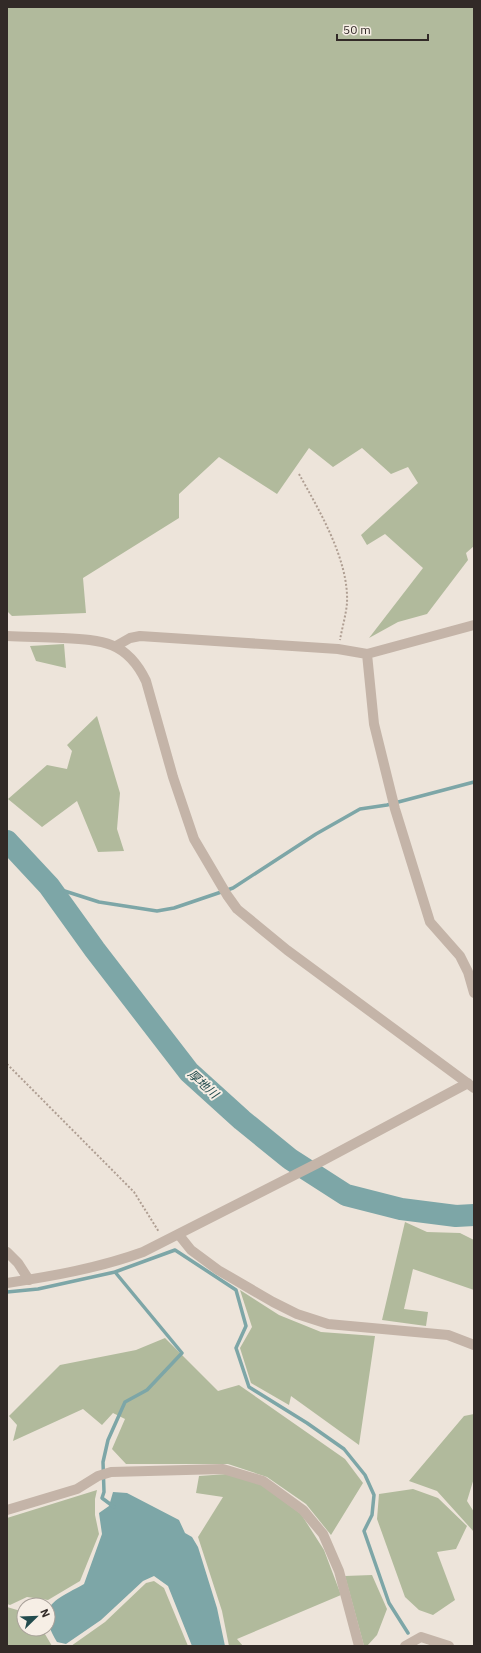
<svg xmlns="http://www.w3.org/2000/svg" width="481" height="1653" font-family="'IBM Plex Sans','Noto Sans JP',sans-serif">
<rect width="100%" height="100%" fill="#ede4da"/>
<path fill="#b1ba9c" d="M7,7H474V546L466,553L468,560L427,614L398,622L369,638L423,568L385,534L367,545L361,535L418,483L408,467L391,474L362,448L333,467L309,448L277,494L219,457L179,494V518L83,578L86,613L12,616L7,611Z
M64,644L66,668L36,661L30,646Z
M97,716L120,793L117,829L124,851L98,852L77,801L42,827L8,799L47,765L67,769L72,751L67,745Z
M405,1222L427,1232L460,1233L474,1240V1290L413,1269L404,1309L428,1312L426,1326L382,1320Z
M240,1290L279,1315L321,1332L375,1336L359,1445L291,1396L289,1405L251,1383L240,1348L252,1327Z
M165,1338L218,1391L239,1385L345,1459L363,1483L331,1535L306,1504L267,1477L228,1464H126L112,1449L125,1419L113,1413L102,1425L83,1409L13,1441L17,1425L9,1416L60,1365L136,1350Z
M474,1414V1478L467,1501L474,1512V1532L437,1491L409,1481L464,1416Z
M227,1474L262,1485L301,1514L324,1550L341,1595L237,1639L243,1646H229L222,1611L198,1537L223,1497L196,1493L199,1476Z
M413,1489L438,1498L467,1526L456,1549L437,1552L455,1600L433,1615L419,1610L405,1597L377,1519L379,1494Z
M97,1490L95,1499V1515L99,1534L80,1581L48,1600L27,1597L10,1605L7,1604V1518Z
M372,1575L387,1609L377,1635L367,1646H364L345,1576Z
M154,1581L164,1588L188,1646H71L105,1622L146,1583Z
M7,1607L24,1612V1629H42L52,1646H7Z"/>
<path fill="#7da6a7" d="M113,1492L127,1493L179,1520L185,1533L192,1537L198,1547L217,1608L225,1646H192L168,1586L154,1576L143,1581L101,1620L66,1644L57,1642C35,1605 54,1601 84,1584L102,1534L99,1513L109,1506Z"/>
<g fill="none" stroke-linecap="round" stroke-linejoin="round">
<path stroke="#7da6a7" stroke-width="3.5" d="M49,886L99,902L157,911L174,908L233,888L316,834L360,809L387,805L474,782
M115,1272L175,1250L236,1290L246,1326L236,1348L249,1387L307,1423L344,1449L365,1475L374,1495L372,1515L364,1531L389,1603L408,1633
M7,1292L38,1289L115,1272L182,1353L147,1390L125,1402L108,1440L103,1462L104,1492L102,1498L114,1507"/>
<path stroke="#7da6a7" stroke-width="22" d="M7,841L49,886L95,950L189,1072L242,1120L290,1159L346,1195L401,1209L456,1216L474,1215"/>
<path stroke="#af9e92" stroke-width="2" stroke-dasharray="2 2" stroke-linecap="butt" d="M299,474C319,510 349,560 347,603C346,615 342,628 340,640
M7,1064L134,1192L159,1232"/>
<path stroke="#c4b4a8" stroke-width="10" d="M116,646L130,638L140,636L338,649L367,654L474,625
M367,654L374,724L395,809L430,922L460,956L468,972L474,993
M179,1235L191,1250L218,1270L273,1302L297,1314L328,1324L448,1335L474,1345
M7,1252L18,1263L29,1280
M7,1510L77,1489L98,1476L111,1472L223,1469L263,1481L303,1510L323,1534L339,1571L359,1646
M405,1646L421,1637L449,1646"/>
<path stroke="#c4b4a8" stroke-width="10" d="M7,636C25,637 44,637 62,638C102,640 127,641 146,681L173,777L194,839L227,895L237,909L287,950L474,1088
M7,1283C53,1276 99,1268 143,1252L320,1162L468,1083"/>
</g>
<g text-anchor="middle" stroke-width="4" stroke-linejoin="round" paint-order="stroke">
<g font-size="12" font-style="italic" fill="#224b4d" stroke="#f6eee5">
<text transform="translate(203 1084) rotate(42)" y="4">厚地川</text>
</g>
</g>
<rect width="481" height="1653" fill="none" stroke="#322a27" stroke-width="16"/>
<g transform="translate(36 1617) rotate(67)"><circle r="19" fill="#f6eee5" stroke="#a8a099"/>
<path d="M0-3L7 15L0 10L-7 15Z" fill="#224b4d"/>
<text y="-6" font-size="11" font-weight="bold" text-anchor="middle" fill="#322a27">N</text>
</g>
<path d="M337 34v6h91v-6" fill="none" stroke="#322a27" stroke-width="2"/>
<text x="343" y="34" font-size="12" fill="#322a27" stroke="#f6eee5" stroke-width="3" paint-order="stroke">50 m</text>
</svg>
